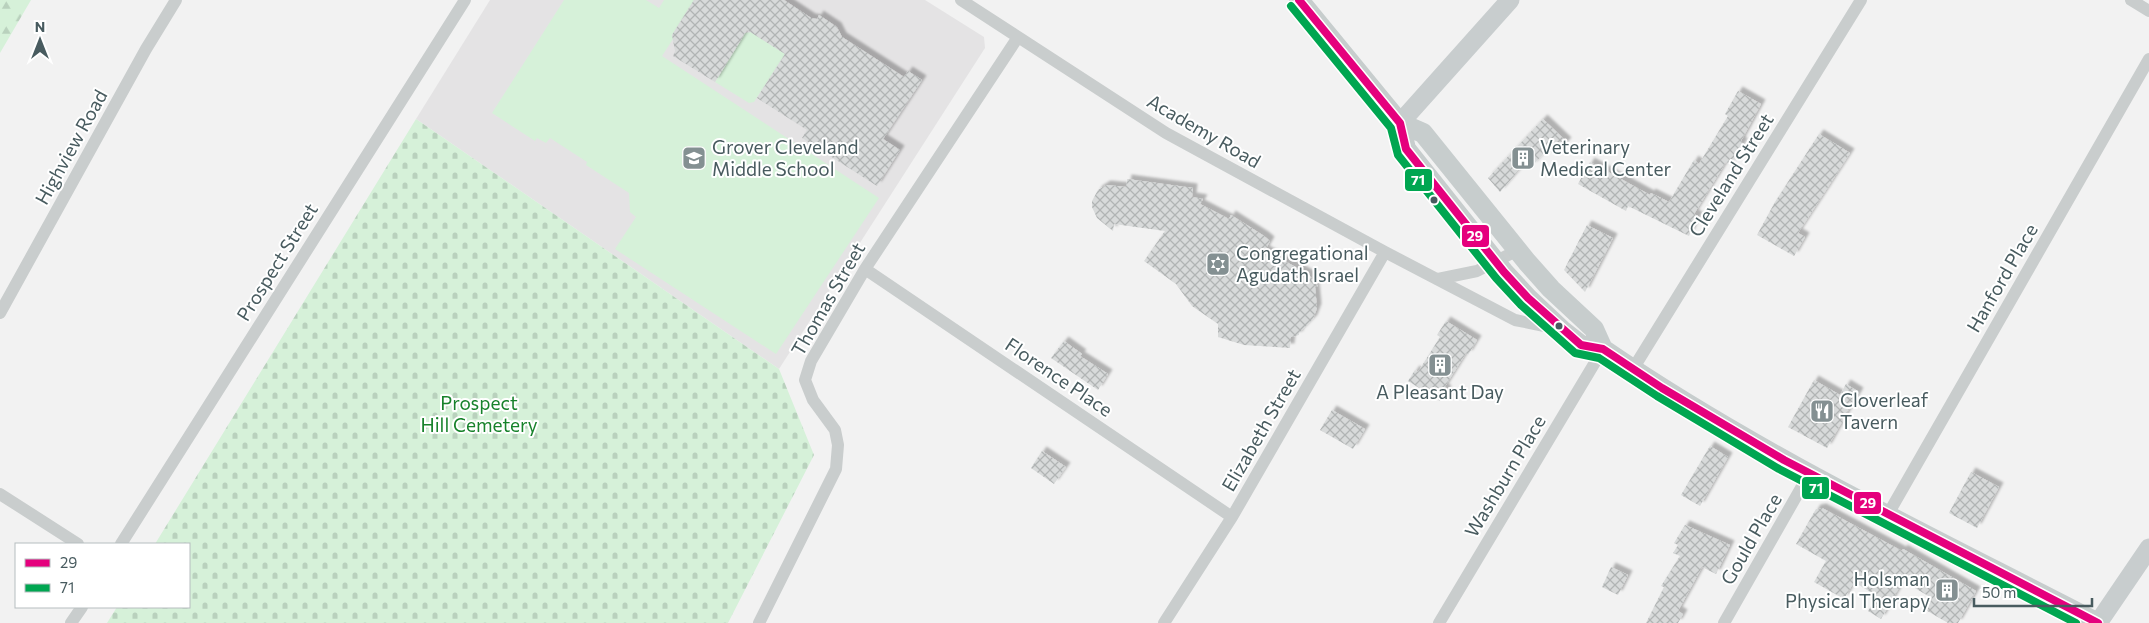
<svg xmlns="http://www.w3.org/2000/svg" width="2149" height="623" font-family="Commissioner,sans-serif">
<defs>
<pattern id="forest-firs" width="22" height="20" patternUnits="userSpaceOnUse" patternTransform="scale(1.25)"><rect width="22" height="20" fill="#d6f1d9"/><path d="M5 1l3.5 6h-7zM16 11l3.5 6h-7z" fill="#b9d1bd"/></pattern>
<pattern id="cemetery-stones" width="16" height="16" patternUnits="userSpaceOnUse" patternTransform="scale(1.25)"><rect width="16" height="16" fill="#d6f1d9"/><path d="M2 7V4a2 2 0 0 1 4 0v3zM10 15v-3a2 2 0 0 1 4 0v3z" fill="#b9d1bd"/></pattern>
<pattern id="building-cross-hatch" width="8" height="8" patternUnits="userSpaceOnUse" patternTransform="scale(1.25)"><rect width="8" height="8" fill="#d8dada"/><path d="M0 0l8 8M0 8l8-8" fill="none" stroke="#b1b4b4"/></pattern>
<filter id="shadow"><feDropShadow dx="4.5" dy="-4.5" stdDeviation="1" flood-color="#0004"/></filter>
</defs>
<rect width="100%" height="100%" fill="#f2f2f2"/>
<path fill="#e4e3e4" d="M490,0H925L984,37L985,48L779,369L416,119Z"/>
<path fill="url(#forest-firs)" d="M0,0H31L0,53Z"/>
<path fill="url(#cemetery-stones)" d="M416,119L779,369L814,455L728,623H107L117,607H189V544H155Z"/>
<path fill="#d6f1d9" d="M564,0H646L659,8L664,0H694L672,35L673,39L662,56L879,198L776,354L615,249L636,217L630,212L629,193L586,165L587,162L550,138L546,143L537,138L535,141L492,113Z
M751,32L785,54L754,102L749,103L715,82L745,33Z"/>
<path fill="url(#building-cross-hatch)" filter="url(#shadow)" d="M694,0H784L811,18L817,19L819,15L837,27L842,37L904,77L908,71L922,80L883,139L900,150L877,186L802,138L807,130L757,98L785,54L747,30L715,82L673,56L675,51L672,35Z
M1738,91L1761,104L1741,141L1743,143L1731,164L1726,162L1694,214L1698,216L1689,236L1628,206L1626,211L1578,184L1590,162L1650,195L1651,193L1669,202L1694,160L1699,164L1728,116L1725,114Z
M1543,119L1567,142L1554,155L1548,149L1532,166L1527,161L1500,192L1488,178Z
M1819,134L1850,153L1798,233L1805,237L1794,256L1757,235L1775,202Z
M1127,179L1193,188L1192,197L1203,199L1200,204L1229,219L1231,215L1264,236L1270,241L1265,250L1308,274L1318,286L1315,287L1317,308L1313,319L1299,333V335L1291,337L1290,348L1244,345L1218,337V324L1192,306L1176,284L1144,261L1165,231L1114,224L1113,231L1097,218L1092,207V201L1098,190L1106,185L1126,187Z
M1587,225L1613,238L1585,292L1564,270Z
M1446,321L1477,340L1468,355L1466,353L1444,388L1447,390L1440,401L1408,381L1415,370L1418,372L1440,337L1437,335Z
M1064,341L1082,354L1080,356L1108,374L1098,390L1051,358Z
M1814,380L1840,395L1846,384L1859,392L1827,448L1788,427Z
M1332,410L1365,429L1353,449L1320,430Z
M1710,446L1728,457L1700,506L1681,495Z
M1042,451L1066,467L1054,484L1031,468Z
M1971,472L1999,487L1977,528L1949,513Z
M1822,508L1902,551L1903,549L1976,591L1958,623H1948L1924,609L1930,597L1903,581L1881,619L1868,611L1877,596L1854,582L1844,599L1814,582L1826,561L1796,544L1816,509Z
M1685,525L1730,545L1716,574L1702,567L1678,611L1683,614L1678,623H1646L1664,587L1661,586L1680,556L1673,553L1678,545L1674,543Z
M1611,567L1628,575L1618,595L1602,587Z"/>
<g fill="none" stroke-linecap="round" stroke-linejoin="round">
<path stroke="#c9cdcd" stroke-width="12" d="M961,0L1166,133L1385,252L1515,320L1559,329
M2131,0L2149,11
M865,269L1232,517
M1438,279L1477,271L1518,250
M0,313L146,49L176,0
M1633,369L1861,0
M0,494L78,544
M1887,516L2149,59
M121,544L465,0
M71,623L82,607
M759,623L836,469L838,445L835,430L813,400L805,380L811,361L865,269L1018,37
M1164,623L1232,517L1385,252
M1439,623L1603,349
M1724,623L1809,474"/>
<path stroke="#c8cdce" stroke-width="19" d="M1400,123L1510,0
M2098,623L2149,548"/>
<path stroke="#c7cdcd" stroke-width="20" d="M1299,0L1400,123L1406,149L1504,272L1528,298L1562,330L1581,345L1603,349C1759,456 1930,536 2098,623
M1400,123L1423,133L1527,262L1551,289L1594,329L1603,349"/>
<g stroke="#fff" stroke-width="11">
<path id="bus-1" d="M1299,0L1400,123L1406,149L1504,272L1528,298L1581,345L1603,349L1662,388L1784,460L2098,623"/>
</g>
<g stroke="#fff" stroke-width="11">
<path id="bus-2" d="M1291,6L1391,128L1398,155L1496,278L1521,305L1575,353L1599,358L1657,396L1779,469L2076,623"/>
</g>
<use href="#bus-1" stroke="#e5007d" stroke-width="8"/>
<use href="#bus-2" stroke="#00a651" stroke-width="8"/>
</g>
<defs>
<g id="school-square" transform="scale(1.25)"><rect x="-9" y="-9" width="18" height="18" rx="4" fill="#849092" stroke="#fff"/><path d="M0-5L7-2L0 1L-7-2ZM-4 1L0 2.5L4 1V4Q0 6-4 4Z" fill="#fff"/></g>
<g id="building-square" transform="scale(1.25)"><rect x="-9" y="-9" width="18" height="18" rx="4" fill="#849092" stroke="#fff"/><path d="M-4-6H4V6H1V3H-1V6H-4ZM-2.5-4.3h1.7v1.8h-1.7ZM.8-4.3h1.7v1.8H.8ZM-2.5-1h1.7V.8h-1.7ZM.8-1h1.7V.8H.8Z" fill="#fff"/></g>
<g id="synagogue-square" transform="scale(1.25)"><rect x="-9" y="-9" width="18" height="18" rx="4" fill="#849092" stroke="#fff"/><path d="M0-6.5L5.6 3.2H-5.6ZM0 6.5L5.6-3.2H-5.6Z" fill="#fff"/></g>
<g id="restaurant-square" transform="scale(1.25)"><rect x="-9" y="-9" width="18" height="18" rx="4" fill="#849092" stroke="#fff"/><path d="M-5-6h1v4h1v-4h1v4h1v-4h1v5L-1.5 .5V6h-2V.5L-5-1ZM5-6V6H3V1.5H1.5Q1.5-4 5-6Z" fill="#fff"/></g>
</defs>
<g fill-rule="evenodd">
<use href="#school-square" x="694" y="158"/>
<use href="#building-square" x="1523" y="158"/>
<use href="#synagogue-square" x="1218" y="264"/>
<use href="#building-square" x="1440" y="365"/>
<use href="#restaurant-square" x="1822" y="411"/>
<use href="#building-square" x="1947" y="590"/>
</g>
<g fill="#485b5f" stroke="#fff" stroke-width="2">
<circle cx="1434" cy="200" r="4.5"/>
<circle cx="1559" cy="326" r="4.5"/>
</g>
<g text-anchor="middle" stroke-width="4" stroke-linejoin="round" paint-order="stroke">
<g font-size="19" fill="#485b5f" stroke="#fff">
<text transform="translate(1204 131) rotate(30)" y="7">Academy Road</text>
<text transform="translate(71 147) rotate(-61)" y="7">Highview Road</text>
<text transform="translate(1731 175) rotate(-58)" y="7">Cleveland Street</text>
<text transform="translate(277 262) rotate(-58)" y="7">Prospect Street</text>
<text transform="translate(2002 278) rotate(-60)" y="7">Hanford Place</text>
<text transform="translate(828 299) rotate(-60)" y="7">Thomas Street</text>
<text transform="translate(1059 377) rotate(34)" y="7">Florence Place</text>
<text transform="translate(1261 430) rotate(-60)" y="7">Elizabeth Street</text>
<text transform="translate(1505 476) rotate(-59)" y="7">Washburn Place</text>
<text transform="translate(1751 539) rotate(-60)" y="7">Gould Place</text>
</g>
<g font-size="19" fill="#485b5f" stroke="#fff" text-anchor="start">
<text x="712" y="154">Grover Cleveland<tspan x="712" dy="22">Middle School</tspan></text>
<text x="1540" y="154">Veterinary<tspan x="1540" dy="22">Medical Center</tspan></text>
<text x="1236" y="260">Congregational<tspan x="1236" dy="22">Agudath Israel</tspan></text>
<text x="1440" y="399" text-anchor="middle">A Pleasant Day</text>
<text x="1840" y="407">Cloverleaf<tspan x="1840" dy="22">Tavern</tspan></text>
<text x="1930" y="586" text-anchor="end">Holsman<tspan x="1930" dy="22">Physical Therapy</tspan></text>
</g>
<g font-size="19" fill="#17822b" stroke="#fff">
<text x="479" y="410">Prospect<tspan x="479" dy="22">Hill Cemetery</tspan></text>
</g>
</g>
<g stroke="#fff" stroke-width="2">
<rect x="1404" y="168" width="29" height="24" rx="5" fill="#00a651"/>
<rect x="1461" y="224" width="29" height="24" rx="5" fill="#e5007d"/>
<rect x="1801" y="476" width="29" height="24" rx="5" fill="#00a651"/>
<rect x="1853" y="491" width="29" height="24" rx="5" fill="#e5007d"/>
</g>
<g font-size="14" text-anchor="middle" font-weight="bold" fill="#fff">
<text x="1418" y="185">71</text>
<text x="1475" y="241">29</text>
<text x="1816" y="493">71</text>
<text x="1868" y="508">29</text>
</g>
<rect x="15" y="543" width="175" height="65" fill="#ffffff" stroke="#b6bdbf"/>
<rect x="25" y="559" width="25" height="8" fill="#e5007d" stroke="#b6bdbf"/>
<text x="60" y="568" font-size="15" fill="#485b5f">29</text>
<rect x="25" y="584" width="25" height="8" fill="#00a651" stroke="#b6bdbf"/>
<text x="60" y="593" font-size="15" fill="#485b5f">71</text>
<g transform="translate(40 40)" stroke="#ffffff" stroke-width="4" paint-order="stroke">
<path d="M0-4L9 19L0 12L-9 19Z" fill="#485b5f"/>
<text y="-8" font-size="14" font-weight="bold" text-anchor="middle" fill="#485b5f">N</text>
</g>
<path d="M1974 598v8h118v-8" fill="none" stroke="#485b5f" stroke-width="2.5"/>
<text x="1982" y="598" font-size="15" fill="#485b5f" stroke="#ffffff" stroke-width="4" paint-order="stroke">50 m</text>
</svg>
